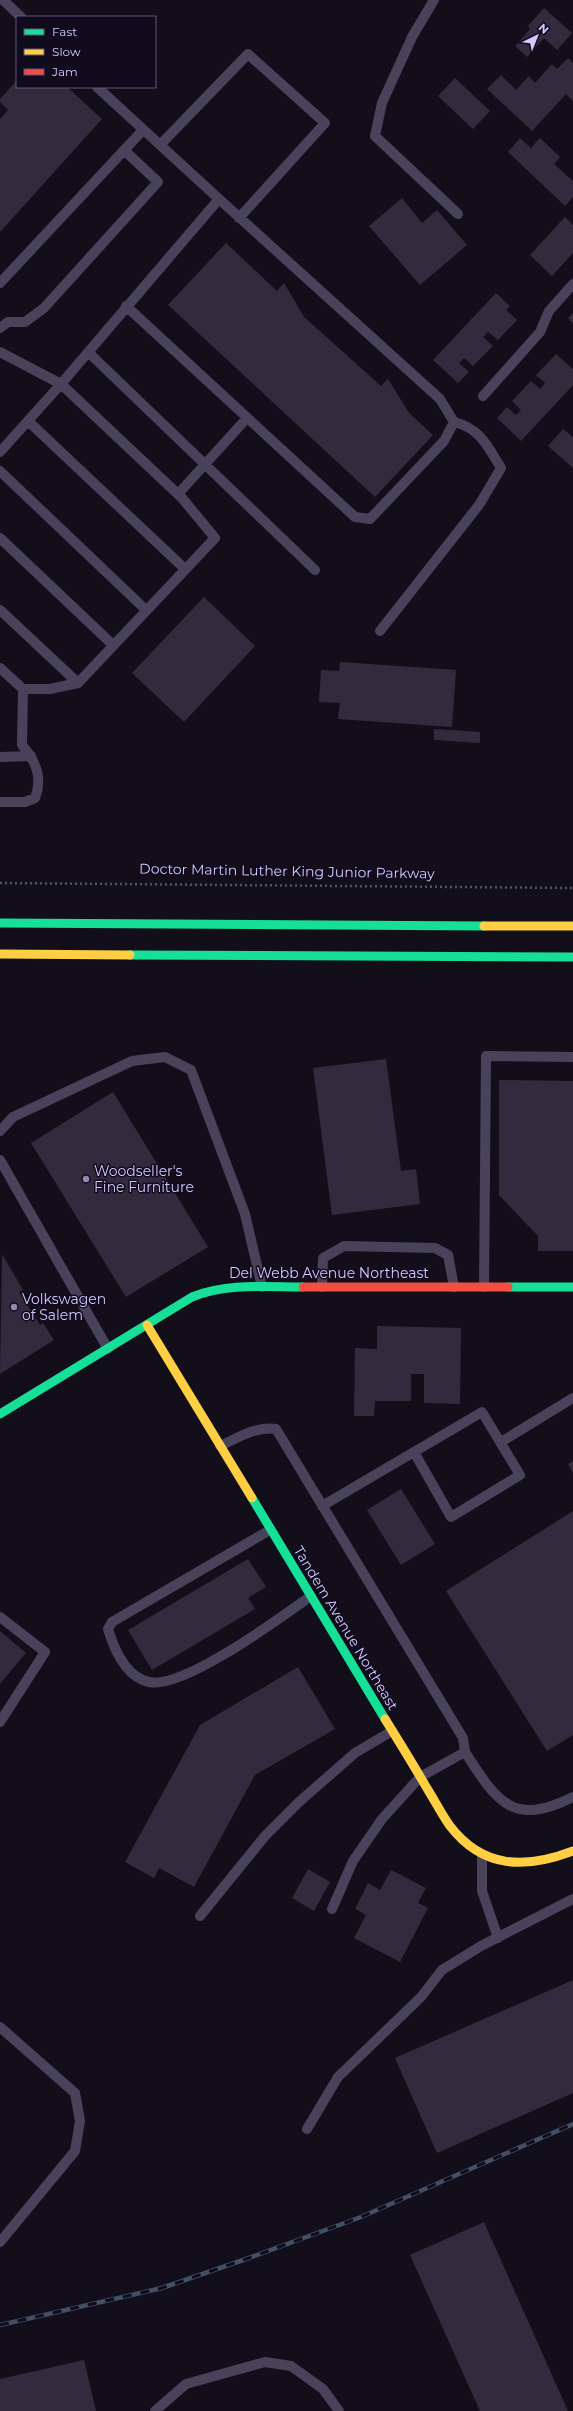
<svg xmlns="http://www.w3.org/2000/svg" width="573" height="2411" font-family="Montserrat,sans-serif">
<rect width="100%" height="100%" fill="#120f1a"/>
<path fill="#312c3d" d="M544,8L572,33L557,50L544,38L527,57L515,46L530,29L528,26Z
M568,58L573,63V101L566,94L532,131L487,89L501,75L516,90L529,76L535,83L552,64L557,69Z
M455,78L490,111L473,129L438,96Z
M17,80V87H67L102,119L0,232V119L8,110L0,102V99Z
M520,138L531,148L540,138L560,157L554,164L573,181V197L565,206L508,152Z
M402,198L422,223L437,210L467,245L420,285L369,226Z
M565,217L573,225V253L552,276L530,255Z
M226,243L277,291L284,283L304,317L381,386L388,379L409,413L433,435L375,497L168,305Z
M496,293L510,306L506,310L517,320L498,340L488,332L483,337L493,346L473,366L464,358L459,363L469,372L458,383L433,360Z
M573,313V324L568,318Z
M556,354L573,369V385L521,441L497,418L507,407L516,415L521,410L512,401L531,381L540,389L545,383L536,375Z
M563,429L573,437V468L548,446Z
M204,597L255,646L184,722L132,673Z
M340,662L456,670L452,727L338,719L340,703L319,702L321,670L339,671Z
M434,729L480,732V743L434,740Z
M386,1059L401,1171L416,1169L420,1204L332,1215L313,1068Z
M499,1080L573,1081V1251H538V1236L499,1195Z
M113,1092L208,1247L126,1297L31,1143Z
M2,1254L23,1290L19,1292L40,1325L43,1323L54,1340L0,1374Z
M377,1326L461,1328L460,1404L424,1403V1374H411V1401H375L374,1416H354L355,1348L377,1349Z
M573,1461V1473L568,1464Z
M401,1489L435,1544L401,1565L367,1510Z
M573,1511V1735L547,1751L446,1591Z
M248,1559L266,1587L248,1598L255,1609L152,1670L128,1630Z
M0,1631L26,1653L0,1684Z
M298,1667L335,1729L255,1775L194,1887L159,1868L154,1878L125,1862L200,1725Z
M308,1869L330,1882L314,1911L292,1898Z
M391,1870L426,1888L418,1903L428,1908L400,1962L354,1938L366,1915L355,1909L368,1883L380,1890Z
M573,1980V2093L437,2153L395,2058Z
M484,2222L568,2411H480L410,2255Z
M84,2360L96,2411H0V2379Z"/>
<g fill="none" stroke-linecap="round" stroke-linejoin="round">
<path stroke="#4b5768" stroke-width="2.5" stroke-dasharray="2 3" stroke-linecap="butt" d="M0,883L573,888"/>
<path stroke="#48435b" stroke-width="10" d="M3,0L21,17
M434,0L412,37L382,103L375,136L458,214
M97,87L219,199
M160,145L248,54L325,123L239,218
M0,283L143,130
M0,328L8,322H25L44,308L158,182L124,150
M0,352L61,384L219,199L440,399L454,422L444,441L370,519L355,517L126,306
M88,352L315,570
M483,396L540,332L549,311L573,284
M28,421L185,569
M0,452L61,384L182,498L215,538L78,683L50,689H23L0,668
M0,471L146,610
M178,494L247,418
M0,538L113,645
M0,610L78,683
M380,631L479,505L501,468C488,447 480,428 454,422
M0,757L31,756
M0,802H25L35,798C43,778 36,761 22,745L23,689
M0,1131L13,1117L132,1061L165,1057L191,1070L245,1214L262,1287
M0,1160L108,1349
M322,1287L323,1258L344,1246L435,1248L448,1255L454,1287
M484,1287L486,1056L573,1057
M482,1412L520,1475L451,1517L414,1452Z
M501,1442L573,1398
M220,1446C238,1438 255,1426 276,1429L463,1738L465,1752L420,1777L382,1819L353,1861L332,1909
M322,1506L414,1452
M270,1530L112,1622L108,1629C114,1649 126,1677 149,1682C183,1690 281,1617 311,1596
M0,1617L45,1652L0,1722
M465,1752C496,1800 512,1828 573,1797
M482,1854V1891L498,1938
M200,1916L265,1836L299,1802L355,1753L392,1731
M0,2027L75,2093L80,2121L75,2151L0,2242
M307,2129L338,2077L421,1997L442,1970L481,1946L573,1899
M155,2411L186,2384L265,2362L291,2366L323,2389L339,2411"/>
<path stroke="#16e098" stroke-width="9" d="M0,923L484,926
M130,955L573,957
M508,1287H573
M0,1414L192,1297C227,1283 265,1287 303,1287
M252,1498L385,1719"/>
<path stroke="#ffcf43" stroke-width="9" d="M484,926H573
M0,954L130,955
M147,1325L252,1498
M385,1719C400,1743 414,1766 428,1790C435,1801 442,1815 450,1826C483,1869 526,1869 573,1851"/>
<path stroke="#f24e42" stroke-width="9" d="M303,1287H508"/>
<g stroke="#415065" stroke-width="4.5">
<path id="rail" d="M0,2325L162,2288L249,2258L361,2217L573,2124"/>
</g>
<use href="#rail" stroke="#110b1e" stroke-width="3" stroke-dasharray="9" stroke-linecap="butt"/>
</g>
<g fill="#9187af" stroke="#110b1e" stroke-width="1.5">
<circle cx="86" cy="1179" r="4"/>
<circle cx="14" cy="1307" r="4"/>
</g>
<g text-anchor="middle" stroke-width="3" stroke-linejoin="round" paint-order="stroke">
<g font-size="14" fill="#d6c7ff" stroke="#110b1e">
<text transform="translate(287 871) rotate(1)" y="5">Doctor Martin Luther King Junior Parkway</text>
<text x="329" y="1278">Del Webb Avenue Northeast</text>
<text transform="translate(346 1628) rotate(59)" y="5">Tandem Avenue Northeast</text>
</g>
<g font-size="14" fill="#d6c7ff" stroke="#110b1e" text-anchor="start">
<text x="94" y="1176">Woodseller's<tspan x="94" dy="16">Fine Furniture</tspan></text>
<text x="22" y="1304">Volkswagen<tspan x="22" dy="16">of Salem</tspan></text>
</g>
</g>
<rect x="16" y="16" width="140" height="72" fill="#110b1e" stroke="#605678"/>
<rect x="24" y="29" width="20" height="6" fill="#16e098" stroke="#605678"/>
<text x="52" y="36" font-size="12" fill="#d6c7ff">Fast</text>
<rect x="24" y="49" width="20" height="6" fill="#ffcf43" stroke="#605678"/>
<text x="52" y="56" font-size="12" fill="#d6c7ff">Slow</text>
<rect x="24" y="69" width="20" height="6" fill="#f24e42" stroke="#605678"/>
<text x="52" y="76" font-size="12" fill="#d6c7ff">Jam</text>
<g transform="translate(537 36) rotate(43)" stroke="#110b1e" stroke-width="3" paint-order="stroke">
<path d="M0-3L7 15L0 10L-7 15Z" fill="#d6c7ff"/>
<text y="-6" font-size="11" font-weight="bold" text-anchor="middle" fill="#d6c7ff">N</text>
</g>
</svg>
